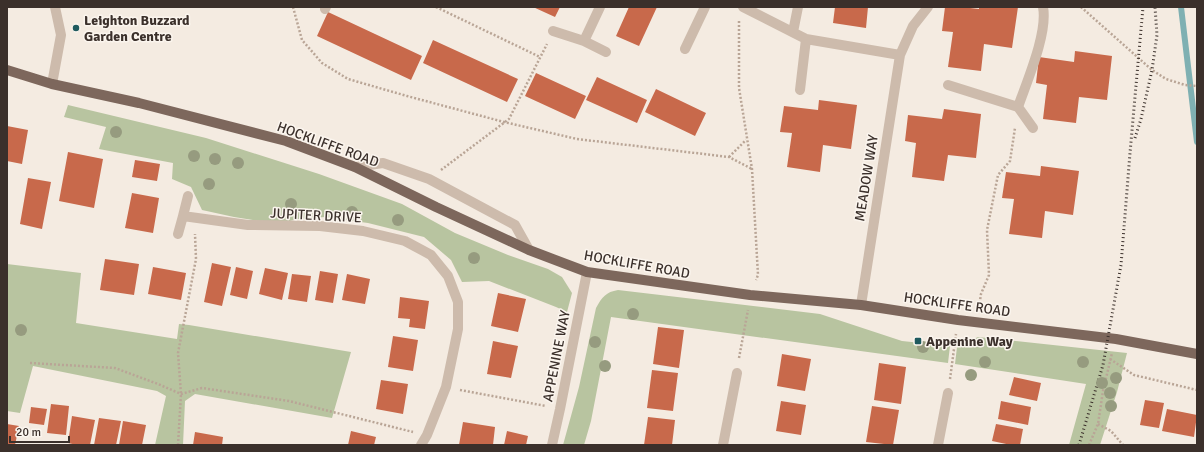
<svg xmlns="http://www.w3.org/2000/svg" width="1204" height="452" font-family="Signika,sans-serif">
<rect width="100%" height="100%" fill="#f4ebe1"/>
<path fill="#b8c4a0" d="M68,105L206,138L319,174L402,204L455,233L508,255L548,269L562,277L572,293L567,312L556,307L489,281L462,282L451,260L424,237L368,223L325,217L298,219L277,224L234,217L202,210L191,187L172,179L173,163L99,149L106,127L64,117Z
M7,264L81,273L76,323L177,339L179,324L189,325L351,352L332,418L195,394L185,401L183,445H155L166,396L157,391L33,366L20,413L7,411Z
M618,290L820,314L902,341L950,346L948,363L611,317L591,421L584,445H563L579,387L596,308C602,297 606,292 618,290Z
M978,337L1127,353L1117,392L1100,445H1069L1086,384L955,364L957,347Z"/>
<g fill="none" stroke-linecap="round" stroke-linejoin="round">
<path stroke="#7fb0b2" stroke-width="6" d="M1181,7L1197,142"/>
</g>
<path fill="#c8694b" d="M533,7H560L555,17Z
M629,7H657L639,46L616,36Z
M835,7H868L866,28L833,23Z
M945,7H961L979,9V7H1018L1012,48L984,44L981,71L948,67L953,32L942,31Z
M328,12L422,56L411,80L317,36Z
M433,40L518,79L507,102L423,63Z
M1075,51L1112,56L1107,100L1079,97L1076,123L1043,119L1047,85L1036,83L1039,57L1074,62Z
M536,73L586,96L575,119L525,96Z
M597,77L647,100L637,123L586,100Z
M656,89L706,113L695,136L645,112Z
M819,100L857,105L851,149L823,145L820,172L787,167L792,133L780,132L784,106L818,110Z
M944,109L981,114L976,158L948,155L944,181L912,177L916,143L905,141L908,115L942,119Z
M7,126L28,130L22,164L7,161Z
M68,152L103,159L94,208L59,201Z
M135,160L160,164L157,181L132,177Z
M1041,166L1079,171L1073,215L1045,211L1042,238L1009,234L1014,199L1002,198L1006,172L1040,176Z
M28,178L51,182L42,229L20,224Z
M132,193L159,198L153,233L125,228Z
M105,259L139,264L134,295L100,290Z
M212,263L231,267L222,306L204,302Z
M153,267L186,273L181,300L148,294Z
M236,267L253,271L247,299L230,295Z
M265,268L288,273L282,300L259,294Z
M320,271L338,274L333,303L315,300Z
M292,274L311,276L307,302L288,299Z
M347,274L370,279L365,304L342,300Z
M498,293L526,299L518,332L491,326Z
M400,297L429,301L425,329L409,327L410,319L398,318Z
M658,327L684,330L679,368L653,364Z
M393,336L418,340L413,371L388,367Z
M493,341L518,346L511,378L487,374Z
M782,354L811,359L805,391L777,386Z
M879,363L906,367L901,404L874,400Z
M652,370L678,373L673,411L647,408Z
M1014,377L1041,383L1037,401L1009,395Z
M381,380L408,384L403,414L376,409Z
M1145,400L1164,403L1159,428L1140,425Z
M781,401L806,405L801,435L776,431Z
M1001,401L1031,407L1028,425L998,419Z
M51,404L69,406L66,435L47,433Z
M872,406L899,410L893,445L866,442Z
M31,407L47,409L44,425L29,423Z
M1167,409L1197,415L1194,437L1162,431Z
M72,416L95,420L90,445H77L68,443Z
M648,417L675,420L672,445H644Z
M99,418L121,421L116,445H94Z
M123,421L146,425L142,445H119Z
M463,422L495,427L493,445H459Z
M7,424L19,426L15,445H7Z
M996,424L1023,429L1020,445H1011L992,441Z
M351,431L376,437L374,445H348Z
M507,431L528,436L526,445H504Z
M195,432L223,437L222,445H193Z"/>
<g fill="none" stroke-linecap="round" stroke-linejoin="round">
<path stroke="#b9a596" stroke-width="2.5" stroke-dasharray="2 2" stroke-linecap="butt" d="M293,7L302,40L322,63L348,79L407,96L504,122L577,139L729,157L752,169
M436,7L540,57
M1081,7L1152,70L1166,79L1185,85L1197,86
M739,21V88L752,169L758,275L756,280
M729,157L746,140
M441,170L509,119L547,44
M979,307L981,294L989,275L987,230L998,175L1010,161L1015,128
M739,358L748,310
M1110,359L1134,375L1197,390
M30,363L115,368L158,384L181,394L202,388L289,401L413,432
M950,379L956,334
M460,390L546,406
M1098,424L1111,431L1123,445
M178,445L181,394L178,353L196,259L195,234
M1089,445L1098,424L1103,391L1112,353"/>
<path stroke="#cdbbac" stroke-width="10" d="M600,7L584,41L606,52
M743,7L806,39L900,55
M325,9L326,7
M553,31L584,41
M793,32L798,7
M685,49L705,7
M52,84L61,35L55,7
M948,85L1018,107
M800,90L806,39
M1033,128L1018,107C1027,81 1048,33 1043,7
M355,167L383,163L429,179L515,225L529,250
M183,216L188,196
M178,234L183,216L248,225L320,226L363,231L405,241L431,255L448,276L458,302V329L446,387L427,435L421,445
M861,305L900,55L913,26L928,7
M552,445L560,409L587,272
M723,445L737,373
M938,445L948,393"/>
<path stroke="#7d675c" stroke-width="10" d="M7,70L52,84L139,103L286,141L355,167L436,207L529,250L587,272L750,295L861,305L958,320L1116,339L1197,354"/>
<path stroke="#3b302b" stroke-width="3" stroke-dasharray="1 3" stroke-linecap="butt" d="M1135,138L1141,119L1152,70L1157,35L1155,7
M1079,445L1103,365L1121,265L1130,153L1143,7"/>
</g>
<g fill="#969b7f">
<circle cx="116" cy="132" r="6"/>
<circle cx="194" cy="156" r="6"/>
<circle cx="215" cy="159" r="6"/>
<circle cx="238" cy="163" r="6"/>
<circle cx="209" cy="184" r="6"/>
<circle cx="291" cy="204" r="6"/>
<circle cx="352" cy="212" r="6"/>
<circle cx="398" cy="220" r="6"/>
<circle cx="474" cy="258" r="6"/>
<circle cx="633" cy="314" r="6"/>
<circle cx="21" cy="330" r="6"/>
<circle cx="595" cy="342" r="6"/>
<circle cx="923" cy="347" r="6"/>
<circle cx="985" cy="362" r="6"/>
<circle cx="1083" cy="362" r="6"/>
<circle cx="605" cy="366" r="6"/>
<circle cx="971" cy="375" r="6"/>
<circle cx="1116" cy="378" r="6"/>
<circle cx="1102" cy="383" r="6"/>
<circle cx="1110" cy="393" r="6"/>
<circle cx="1111" cy="406" r="6"/>
</g>
<g fill="#1f5a5e" stroke="#fbf5ee" stroke-width="1.5">
<circle cx="76" cy="28" r="4"/>
<rect x="914" y="337" width="8" height="8" rx="2"/>
</g>
<g text-anchor="middle" stroke-width="3" stroke-linejoin="round" paint-order="stroke">
<g font-size="14" font-weight="bold" fill="#3b302b" stroke="#fbf5ee" text-anchor="start">
<text x="84" y="25">Leighton Buzzard<tspan x="84" dy="16">Garden Centre</tspan></text>
<text x="926" y="346">Appenine Way</text>
</g>
<g font-size="14" fill="#3b302b" stroke="#fbf5ee">
<text transform="translate(328 144) rotate(20)" y="5">HOCKLIFFE ROAD</text>
<text transform="translate(866 178) rotate(-81)" y="5">MEADOW WAY</text>
<text transform="translate(316 215) rotate(3)" y="5">JUPITER DRIVE</text>
<text transform="translate(637 264) rotate(10)" y="5">HOCKLIFFE ROAD</text>
<text transform="translate(957 304) rotate(8)" y="5">HOCKLIFFE ROAD</text>
<text transform="translate(556 356) rotate(-79)" y="5">APPENINE WAY</text>
</g>
</g>
<rect width="1204" height="452" fill="none" stroke="#3b302b" stroke-width="16"/>
<path d="M10 436v6h59v-6" fill="none" stroke="#3b302b" stroke-width="2"/>
<text x="16" y="436" font-size="12" fill="#3b302b" stroke="#fbf5ee" stroke-width="3" paint-order="stroke">20 m</text>
</svg>
